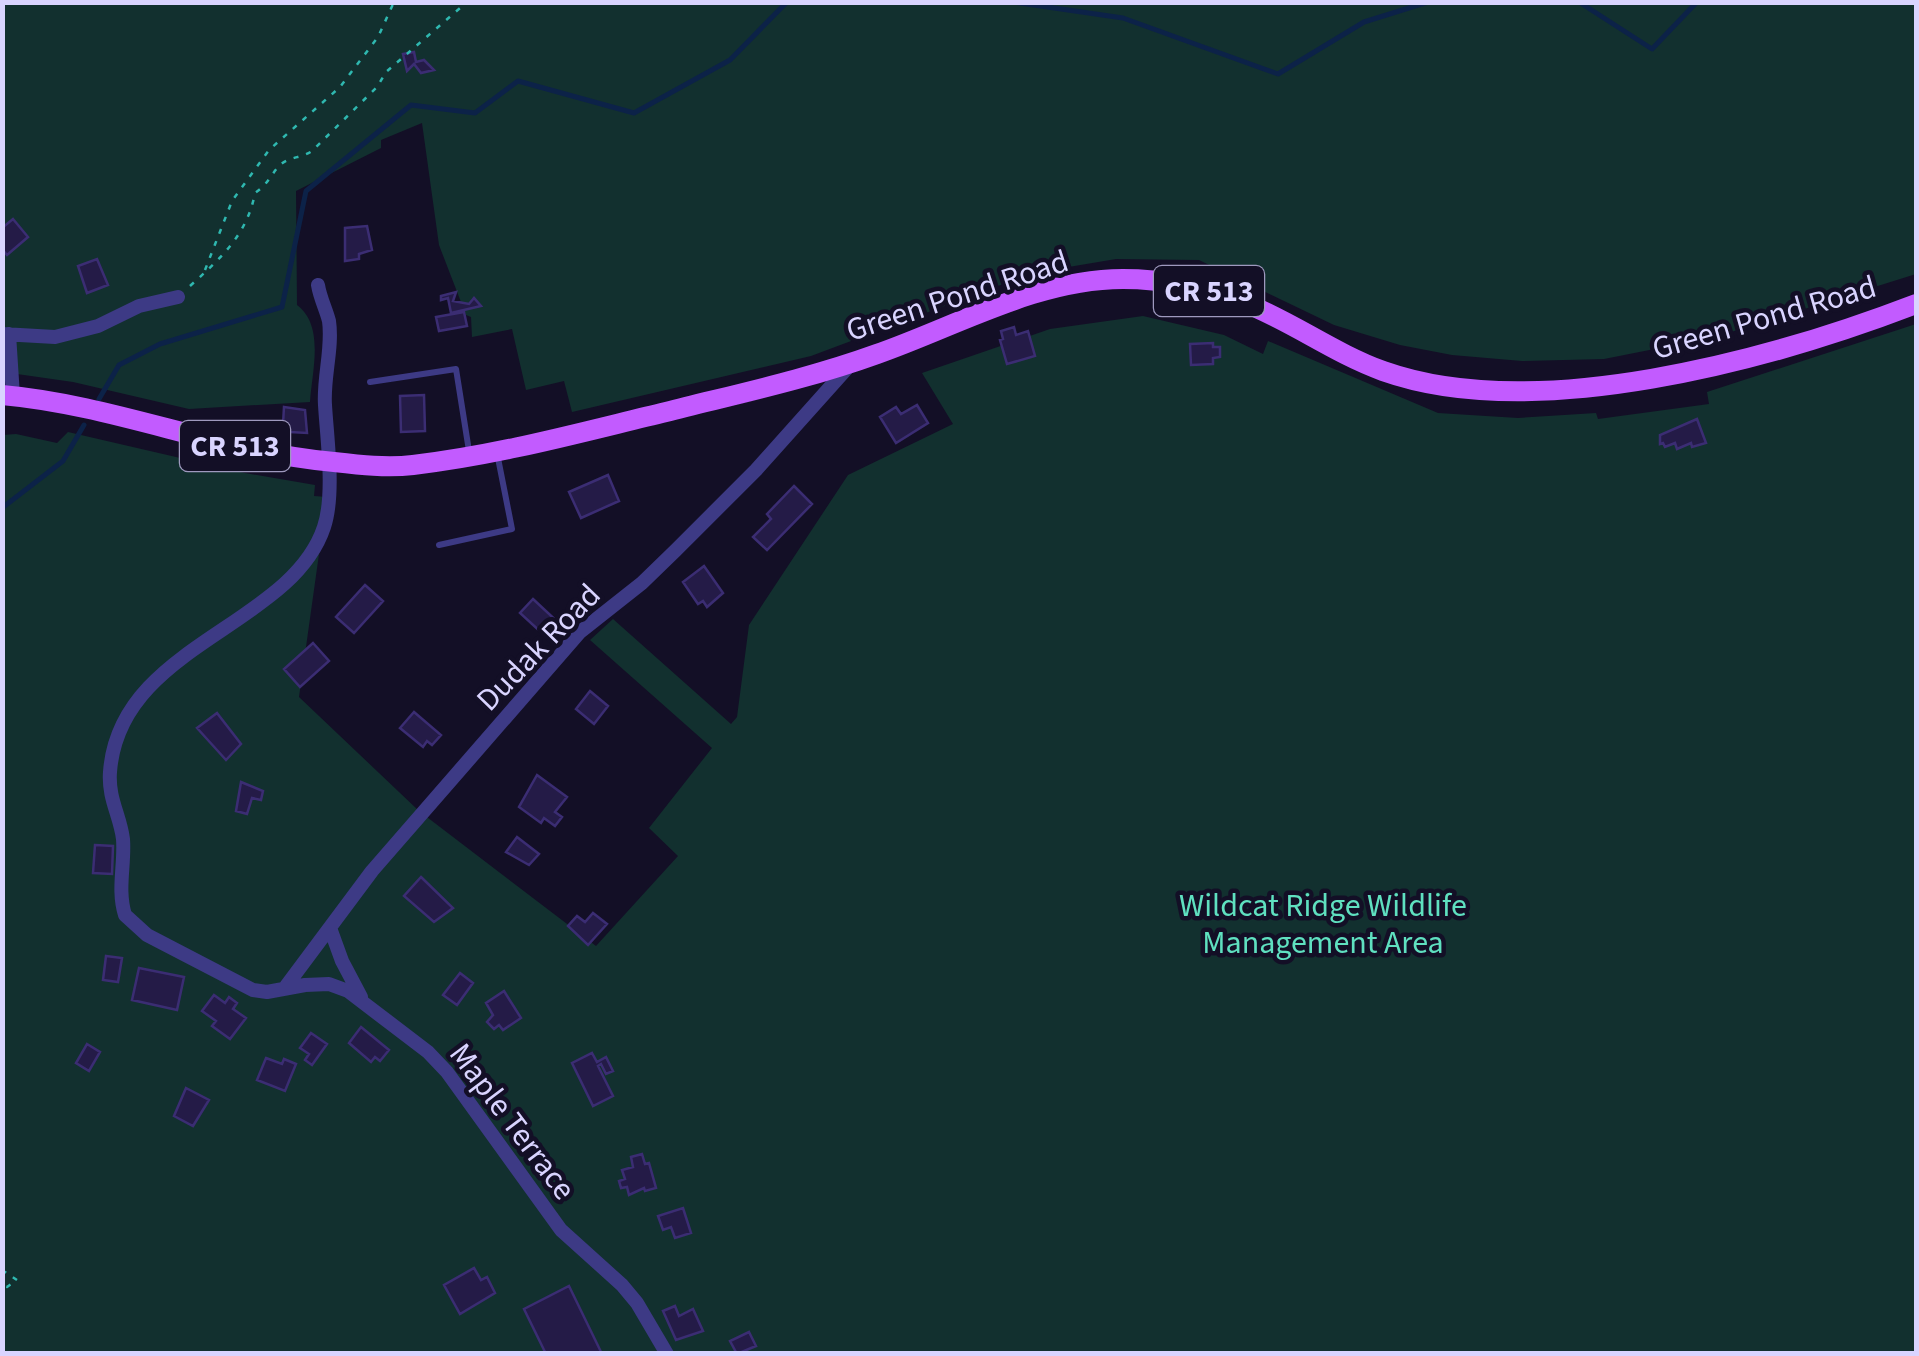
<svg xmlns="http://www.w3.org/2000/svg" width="1919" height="1356" font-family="'Source Sans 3',sans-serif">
<rect width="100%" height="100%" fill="#130f26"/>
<path fill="#12302f" d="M2,3H1916V274L1715,337L1604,359L1522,361L1452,355L1400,345L1334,325L1199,260L1116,259L1033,273L811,356L572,412L564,381L526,390L512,329L472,337L471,317L466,315L439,245L422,123L381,140V148L296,191L297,305C325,326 312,371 310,402L189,409L73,382L3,372Z
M1143,316L1224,335L1263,354L1268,341L1438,413L1518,418L1596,413L1598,419L1709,404L1707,392L1916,324V1353L3,1354V435L16,434L57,443L68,432L245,473L315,485L314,496L327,497L299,697L419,811L596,946L678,856L649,828L712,748L590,640L613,619L731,724L737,717L749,625L848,475L953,424L922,373L1050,329Z"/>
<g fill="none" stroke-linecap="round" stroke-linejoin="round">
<path stroke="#0c2248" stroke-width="5" d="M1013,2L1123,18L1278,74L1364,22L1428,2
M1579,2L1652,49L1697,2
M99,399L119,365L160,344L282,307L306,191L411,105L475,113L518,81L634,113L730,60L787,2
M2,508L63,461L84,425"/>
</g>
<path fill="#241b47" stroke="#3b2d73" stroke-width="2.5" d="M414,52L416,62L424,60L434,70L421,73L414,64L407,71L403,54Z
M13,219L28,237L7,255L2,249V228Z
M367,226L372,250L359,254V259L345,261V228Z
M97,259L108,285L87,293L78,266Z
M456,292L453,301L469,304L474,298L481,306L451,313L448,298L441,300V296Z
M464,312L467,326L439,331L436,317Z
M1014,327L1016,335L1028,331L1035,356L1007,364L1000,340L1003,339L1001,331Z
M1213,343V347H1220V357L1213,358V364L1191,365L1190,344Z
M424,395L425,431L401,432L400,396Z
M917,405L928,423L896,443L880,417L896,407L901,414Z
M284,407L305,410L307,433L272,431V424H283Z
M1697,419L1706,443L1692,447L1691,443L1677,449L1675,443L1665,447L1663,443L1660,444V435Z
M608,475L619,501L581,518L569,492Z
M794,486L812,504L767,550L753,537L771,519L767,514Z
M704,566L723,593L707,607L703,601L698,604L683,582Z
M365,585L383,601L354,633L336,617Z
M533,599L561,625L554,633L550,629L544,635L520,613Z
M313,643L329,661L300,687L284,669Z
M590,691L608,706L594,724L576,709Z
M414,712L441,735L432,745L427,741L423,747L400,728Z
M217,713L241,744L226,760L197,728Z
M537,775L567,797L555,812L562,817L555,826L544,818L541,823L519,807Z
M241,782L263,791L261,800L252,798L247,814L236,811Z
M517,837L539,854L529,865L506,852Z
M95,845L113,846L112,874L93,873Z
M421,877L453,908L434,922L404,896Z
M593,913L607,924L588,945L568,926L577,916L585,922Z
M106,956L122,958L118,982L103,980Z
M139,968L184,977L177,1010L132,1000Z
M460,973L473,983L457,1005L443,995Z
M504,991L521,1018L503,1030L499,1025L494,1029L487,1022L493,1015L486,1003Z
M214,995L225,1003L229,997L237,1003L233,1009L246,1018L230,1039L212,1026L216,1021L202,1011Z
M361,1027L389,1050L380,1061L375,1057L371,1062L349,1043Z
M311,1033L327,1044L312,1065L305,1060L309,1054L300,1048Z
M87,1044L100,1052L89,1071L76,1063Z
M592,1053L597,1062L606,1057L613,1071L606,1074L601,1064L598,1066L613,1096L593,1106L572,1063Z
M266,1058L282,1064L284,1059L296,1064L285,1091L257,1080Z
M186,1088L209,1100L193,1126L174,1116Z
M642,1154L645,1164L649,1163L656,1188L645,1191L644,1188L629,1195L627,1187L621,1188L619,1181L625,1179L622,1170L633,1167L631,1157Z
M683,1208L691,1233L675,1238L671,1227L663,1230L658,1216Z
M474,1268L481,1280L487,1277L495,1293L460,1314L444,1285Z
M569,1286L602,1354H546L524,1309Z
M675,1306L679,1316L693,1309L703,1331L676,1340L663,1311Z
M749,1332L756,1346L737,1354L730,1341Z"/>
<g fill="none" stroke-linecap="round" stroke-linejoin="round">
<path stroke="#2fb8b0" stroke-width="2.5" stroke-dasharray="5 8" stroke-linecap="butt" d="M205,270L232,201L269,150L340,87L378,37L394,2
M190,286C221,258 247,235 255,193C268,184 270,176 279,166C287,157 302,158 312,151L377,87L386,72L467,2
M2,1270L17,1280L7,1287L2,1286"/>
<path stroke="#3d3a85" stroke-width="6" d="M370,382L456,369L469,451
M439,545L512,529L497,453"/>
<path stroke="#3d3a85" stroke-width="14" d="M318,285C320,298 326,309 329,321C333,348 323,378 325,405C327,439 335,494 324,527C291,627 119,645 110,772C108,799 120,815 123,839C125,865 117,889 125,915L147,935L253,990L267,992L305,985L329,984L348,991L428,1052L447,1072L561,1230L622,1285L637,1303L667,1354
M2,334L55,337L98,326L139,306L178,297
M9,334L13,396
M330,928L342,961L361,997
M284,989L372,871L580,632L642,583L676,550L756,470L849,366"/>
<path stroke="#c25bff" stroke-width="20" d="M2,395C115,405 221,452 334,462C360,465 387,468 413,465C499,455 582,432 666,412C737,394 808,379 877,354C957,326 1037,279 1123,279C1162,279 1205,287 1240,301C1290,320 1333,353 1383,371C1535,425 1770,360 1916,304"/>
</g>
<g text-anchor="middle" stroke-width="9" stroke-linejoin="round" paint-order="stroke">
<g fill="#130f26" stroke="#9e99be" stroke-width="2.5">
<rect x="1154" y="266" width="110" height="50" rx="8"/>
<rect x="180" y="421" width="110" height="50" rx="8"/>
</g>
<g font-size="30" font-weight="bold" fill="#d9d4ff">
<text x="1209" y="301">CR 513</text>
<text x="235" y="456">CR 513</text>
</g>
<g font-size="32" fill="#d9d4ff" stroke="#130f26">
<text transform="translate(957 295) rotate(-18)" y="11">Green Pond Road</text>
<text transform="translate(1764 317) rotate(-16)" y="11">Green Pond Road</text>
<text transform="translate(538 647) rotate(-46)" y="11">Dudak Road</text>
<text transform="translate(513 1121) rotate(53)" y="11">Maple Terrace</text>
</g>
<g font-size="32" fill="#5fe0c0" stroke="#130f26">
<text x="1323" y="916">Wildcat Ridge Wildlife<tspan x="1323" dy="37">Management Area</tspan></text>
</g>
</g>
<rect width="1919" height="1356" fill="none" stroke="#d9d4ff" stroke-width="10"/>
</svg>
